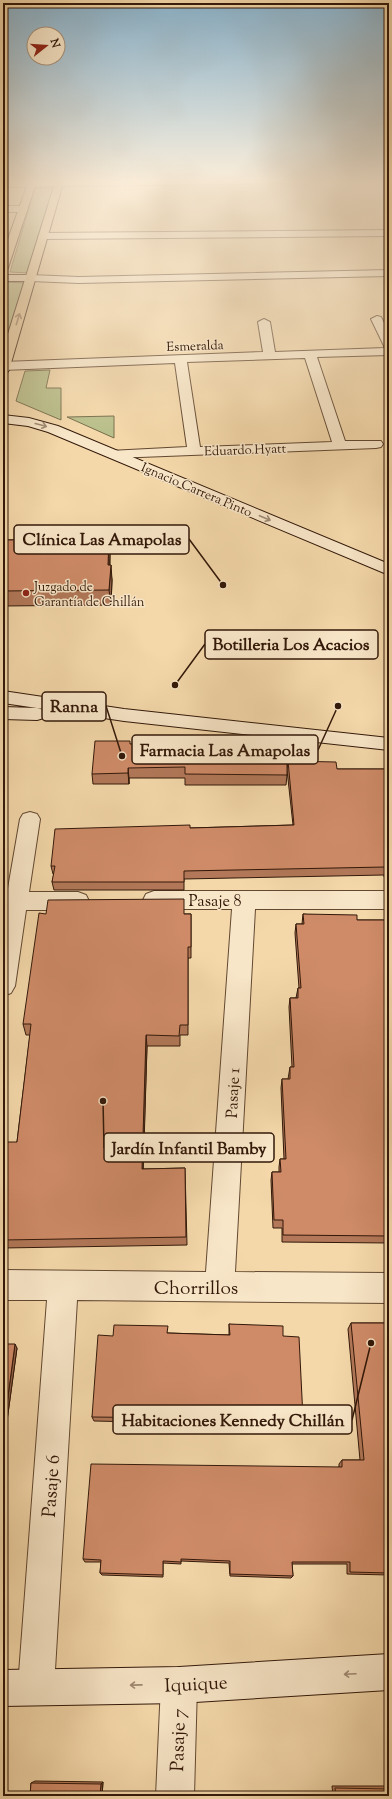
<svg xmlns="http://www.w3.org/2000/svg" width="392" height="1799" font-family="'Sorts Mill Goudy',serif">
<rect width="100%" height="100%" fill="#f4d8aa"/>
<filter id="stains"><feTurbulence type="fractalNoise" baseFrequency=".005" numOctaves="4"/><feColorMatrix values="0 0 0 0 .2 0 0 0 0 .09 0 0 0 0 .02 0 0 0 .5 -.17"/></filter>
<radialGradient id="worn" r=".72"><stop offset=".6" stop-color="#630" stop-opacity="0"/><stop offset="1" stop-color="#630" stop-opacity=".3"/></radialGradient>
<path fill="#b9bf8a" stroke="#766c4a" d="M35,188H54L29,273L10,272Z
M4,282L26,283L3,363V286Z
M50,370L46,388H61V420L16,401L25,371Z
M114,416V438L67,417Z"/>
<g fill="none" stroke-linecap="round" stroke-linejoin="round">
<g stroke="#624831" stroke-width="2">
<path id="street" d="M111,180H293L289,183L3,187V181Z
M3,206H23L28,209L23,212H3Z
M389,230V236L43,239L38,236L43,233Z
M389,270V276L79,283L30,281L25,278L30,275L79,277Z
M377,316L381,317L389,333V355L317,357L345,441H381L383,444L381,447L376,448L114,458L109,457L107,454L109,451L187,447L175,363L3,370V362L263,352L258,322L264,319L270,322L275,352L385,348L371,319ZM305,358L332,442L200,447L187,362Z
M30,812L37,814L40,819L29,892H78L86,895L89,901L86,907L78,910H26L15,986L11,993L3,996V917L20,819L23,814Z
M154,891H389V909H255L235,1272L389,1273V1303L77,1300L54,1687L49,1700L36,1705L23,1700L18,1687L47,1300H3V1270L206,1272L232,909H154L146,906L143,900L146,894Z
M179,1667L192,1672L197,1685L194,1796H156L161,1685L166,1672Z"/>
</g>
<g stroke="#321809" stroke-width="2">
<path id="secondary" d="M3,275H30L35,278L30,281H3Z
M3,415L29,418L58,426L389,564V575L48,432L28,426L3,423Z
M3,691L124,709L389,738V750L124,721L37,708L44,710L46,714L44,718L37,720L3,719V707L37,708L3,703Z
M389,1654V1690L179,1703L3,1706V1670L179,1667Z"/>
</g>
<g stroke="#321809" stroke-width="2">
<path id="primary" d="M29,180H37L8,268L3,271V253Z
M56,180H64L9,370L7,373L3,374V350Z"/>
</g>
<use href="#street" fill="#f8e6c8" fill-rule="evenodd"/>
<use href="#secondary" fill="#f8e6c8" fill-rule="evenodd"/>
<use href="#primary" fill="#f4d8aa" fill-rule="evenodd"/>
</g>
<path fill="#b27859" stroke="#321809" d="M109,539L110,554V565L112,580L111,605L3,606V540Z
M130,744L217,752L287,775L286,785H185V778H129V784H93L92,774Z
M288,761L337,769H389V877H384V875L184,879V890H54L52,882L54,874H53L51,866L190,828L293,825L287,770Z
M184,914H191V958H188V1035H180V1046H147L143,1169L185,1168L187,1245L3,1248V1150L17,1142L30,1035H26L23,1024Z
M303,914L357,920H389V1243L282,1242V1228H273L271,1180L272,1172H279V1167L280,1159H284L281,1088L282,1079H288L290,1067H292L289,1007L290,998H296L298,988H299L295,933L296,924H302Z
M351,1323H389V1575L347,1574V1564H292L293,1576L291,1578L230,1576L229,1563L181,1561V1564L163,1563V1577L102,1575L100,1573L101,1562H85L83,1559L339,1467V1464L342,1460H360L348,1329Z
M229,1324L283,1336L303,1418L301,1423L181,1420V1423L94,1421L92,1417L113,1336L168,1333L229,1335Z
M3,1344L17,1348L6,1428H3Z
M35,1781L103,1782L102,1796H30L31,1783Z
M332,1786H389V1796H333Z"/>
<path fill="#916149" stroke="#321809" d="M109,539L110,554L109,580L108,565Z
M111,565L112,580L111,605L109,590Z
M128,768L129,778V784L128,773Z
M146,1035L147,1046L143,1178L142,1169Z
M15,1344L17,1348L6,1428L4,1426Z
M3,1474L7,1478L3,1509Z
M103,1782L102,1796H100L101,1784Z"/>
<path fill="#cf8b68" stroke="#321809" d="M109,539L108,565H111L109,590L3,591V540Z
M95,741H130V744L217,745V752H287V775L185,774V767L128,768V773L92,774Z
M288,761L336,762L337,769H389V869H386L385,867L184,871V882H52L55,866H51L55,829L190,825V828L294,825Z
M184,899V914H191V947H188V1025H180L179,1036L146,1035L142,1169L185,1168L186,1237L3,1240V1150L4,1142H17L31,1024H23L39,913L46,914L48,900Z
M303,914L357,915V920H389V1236L283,1235V1220H274L272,1172H281L280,1159H286L282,1079H290V1067H294L290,998H298V988H301L296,924H304Z
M351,1323H389V1573L350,1572V1562H292L293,1576L230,1574V1561L181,1559V1562L163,1561V1575L100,1573L101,1560L83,1559L91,1464L342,1467V1460H364Z
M229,1324L283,1326V1336L299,1337L303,1418L181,1416V1418L92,1417L98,1335L113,1336L114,1325L168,1326L167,1333L230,1335Z
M3,1344H15L4,1426H3Z
M31,1783L101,1784L100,1796H30Z
M335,1788L389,1789V1796H336Z"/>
<defs><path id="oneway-shaft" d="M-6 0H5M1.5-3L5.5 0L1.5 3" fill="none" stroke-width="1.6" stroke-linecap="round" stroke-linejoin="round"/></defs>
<use stroke="#9d8262" href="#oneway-shaft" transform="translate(18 319) rotate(-73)"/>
<g stroke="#9f8972">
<use href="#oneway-shaft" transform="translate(41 425) rotate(15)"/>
<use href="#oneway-shaft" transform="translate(265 518) rotate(23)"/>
<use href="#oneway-shaft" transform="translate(350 1674) rotate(177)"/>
<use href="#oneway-shaft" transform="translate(136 1685) rotate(179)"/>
</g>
<linearGradient id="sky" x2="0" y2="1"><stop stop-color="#8ab6d2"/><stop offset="0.42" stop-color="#faedd9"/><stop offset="1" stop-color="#faedd9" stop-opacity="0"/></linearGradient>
<rect width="392" height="432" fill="url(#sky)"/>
<circle fill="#8f2418" stroke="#f8e6c8" stroke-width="1.5" cx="26" cy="593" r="4"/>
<g text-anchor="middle" stroke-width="3" stroke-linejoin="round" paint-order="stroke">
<g font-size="13" fill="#321809" stroke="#f8e6c8">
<text transform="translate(195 345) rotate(-2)" y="5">Esmeralda</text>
<text transform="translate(245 449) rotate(-2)" y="5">Eduardo Hyatt</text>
<text transform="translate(197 489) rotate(23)" y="5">Ignacio Carrera Pinto</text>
</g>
<g font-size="13" fill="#321809" stroke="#f8e6c8" text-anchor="start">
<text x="34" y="591">Juzgado de<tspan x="34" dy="15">Garantía de Chillán</tspan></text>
</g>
<g font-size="16" fill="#321809" stroke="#f8e6c8">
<text x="215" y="906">Pasaje 8</text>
<text transform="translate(232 1093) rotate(-87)" y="6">Pasaje 1</text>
</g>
<g font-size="19" fill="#321809" stroke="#f8e6c8">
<text x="196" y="1294">Chorrillos</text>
<text transform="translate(50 1486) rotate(-86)" y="7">Pasaje 6</text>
<text transform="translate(196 1683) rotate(-3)" y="7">Iquique</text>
<text transform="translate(177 1740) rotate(-88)" y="7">Pasaje 7</text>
</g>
</g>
<path fill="none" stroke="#321809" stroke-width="1.5" d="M223 585L189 539M175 685L205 644M122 756L106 706M338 706L318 750M103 1101L104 1148M371 1343L352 1420"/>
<g fill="#321809" stroke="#f8e6c8" stroke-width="1.5">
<circle cx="223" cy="585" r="4"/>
<circle cx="175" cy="685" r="4"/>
<circle cx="122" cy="756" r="4"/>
<circle cx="338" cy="706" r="4"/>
<circle cx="103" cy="1101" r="4"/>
<circle cx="371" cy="1343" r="4"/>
</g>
<g fill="#f8e6c8" stroke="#321809" stroke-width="1.5">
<rect x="14" y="525" width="175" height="29" rx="4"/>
<rect x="205" y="630" width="173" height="29" rx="4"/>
<rect x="42" y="692" width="64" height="29" rx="4"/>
<rect x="132" y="735" width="186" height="29" rx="4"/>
<rect x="104" y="1133" width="170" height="29" rx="4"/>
<rect x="113" y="1405" width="239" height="29" rx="4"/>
</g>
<g font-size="17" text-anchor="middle" font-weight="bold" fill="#321809">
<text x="102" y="545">Clínica Las Amapolas</text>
<text x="291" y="650">Botilleria Los Acacios</text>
<text x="74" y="712">Ranna</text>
<text x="225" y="756">Farmacia Las Amapolas</text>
<text x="189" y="1154">Jardín Infantil Bamby</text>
<text x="233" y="1426">Habitaciones Kennedy Chillán</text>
</g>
<rect width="392" height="1799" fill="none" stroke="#f4d8aa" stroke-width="16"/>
<rect x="4" y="4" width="384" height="1791" fill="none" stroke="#321809" stroke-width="2"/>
<rect x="8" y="8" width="376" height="1783" fill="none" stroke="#321809"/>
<g transform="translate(46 46) rotate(73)"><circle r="19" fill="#f8e6c8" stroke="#a9947c"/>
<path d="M0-3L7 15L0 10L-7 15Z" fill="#8f2418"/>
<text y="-6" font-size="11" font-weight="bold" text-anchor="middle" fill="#321809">N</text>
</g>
<rect width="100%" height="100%" filter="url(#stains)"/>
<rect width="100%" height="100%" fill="url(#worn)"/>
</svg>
